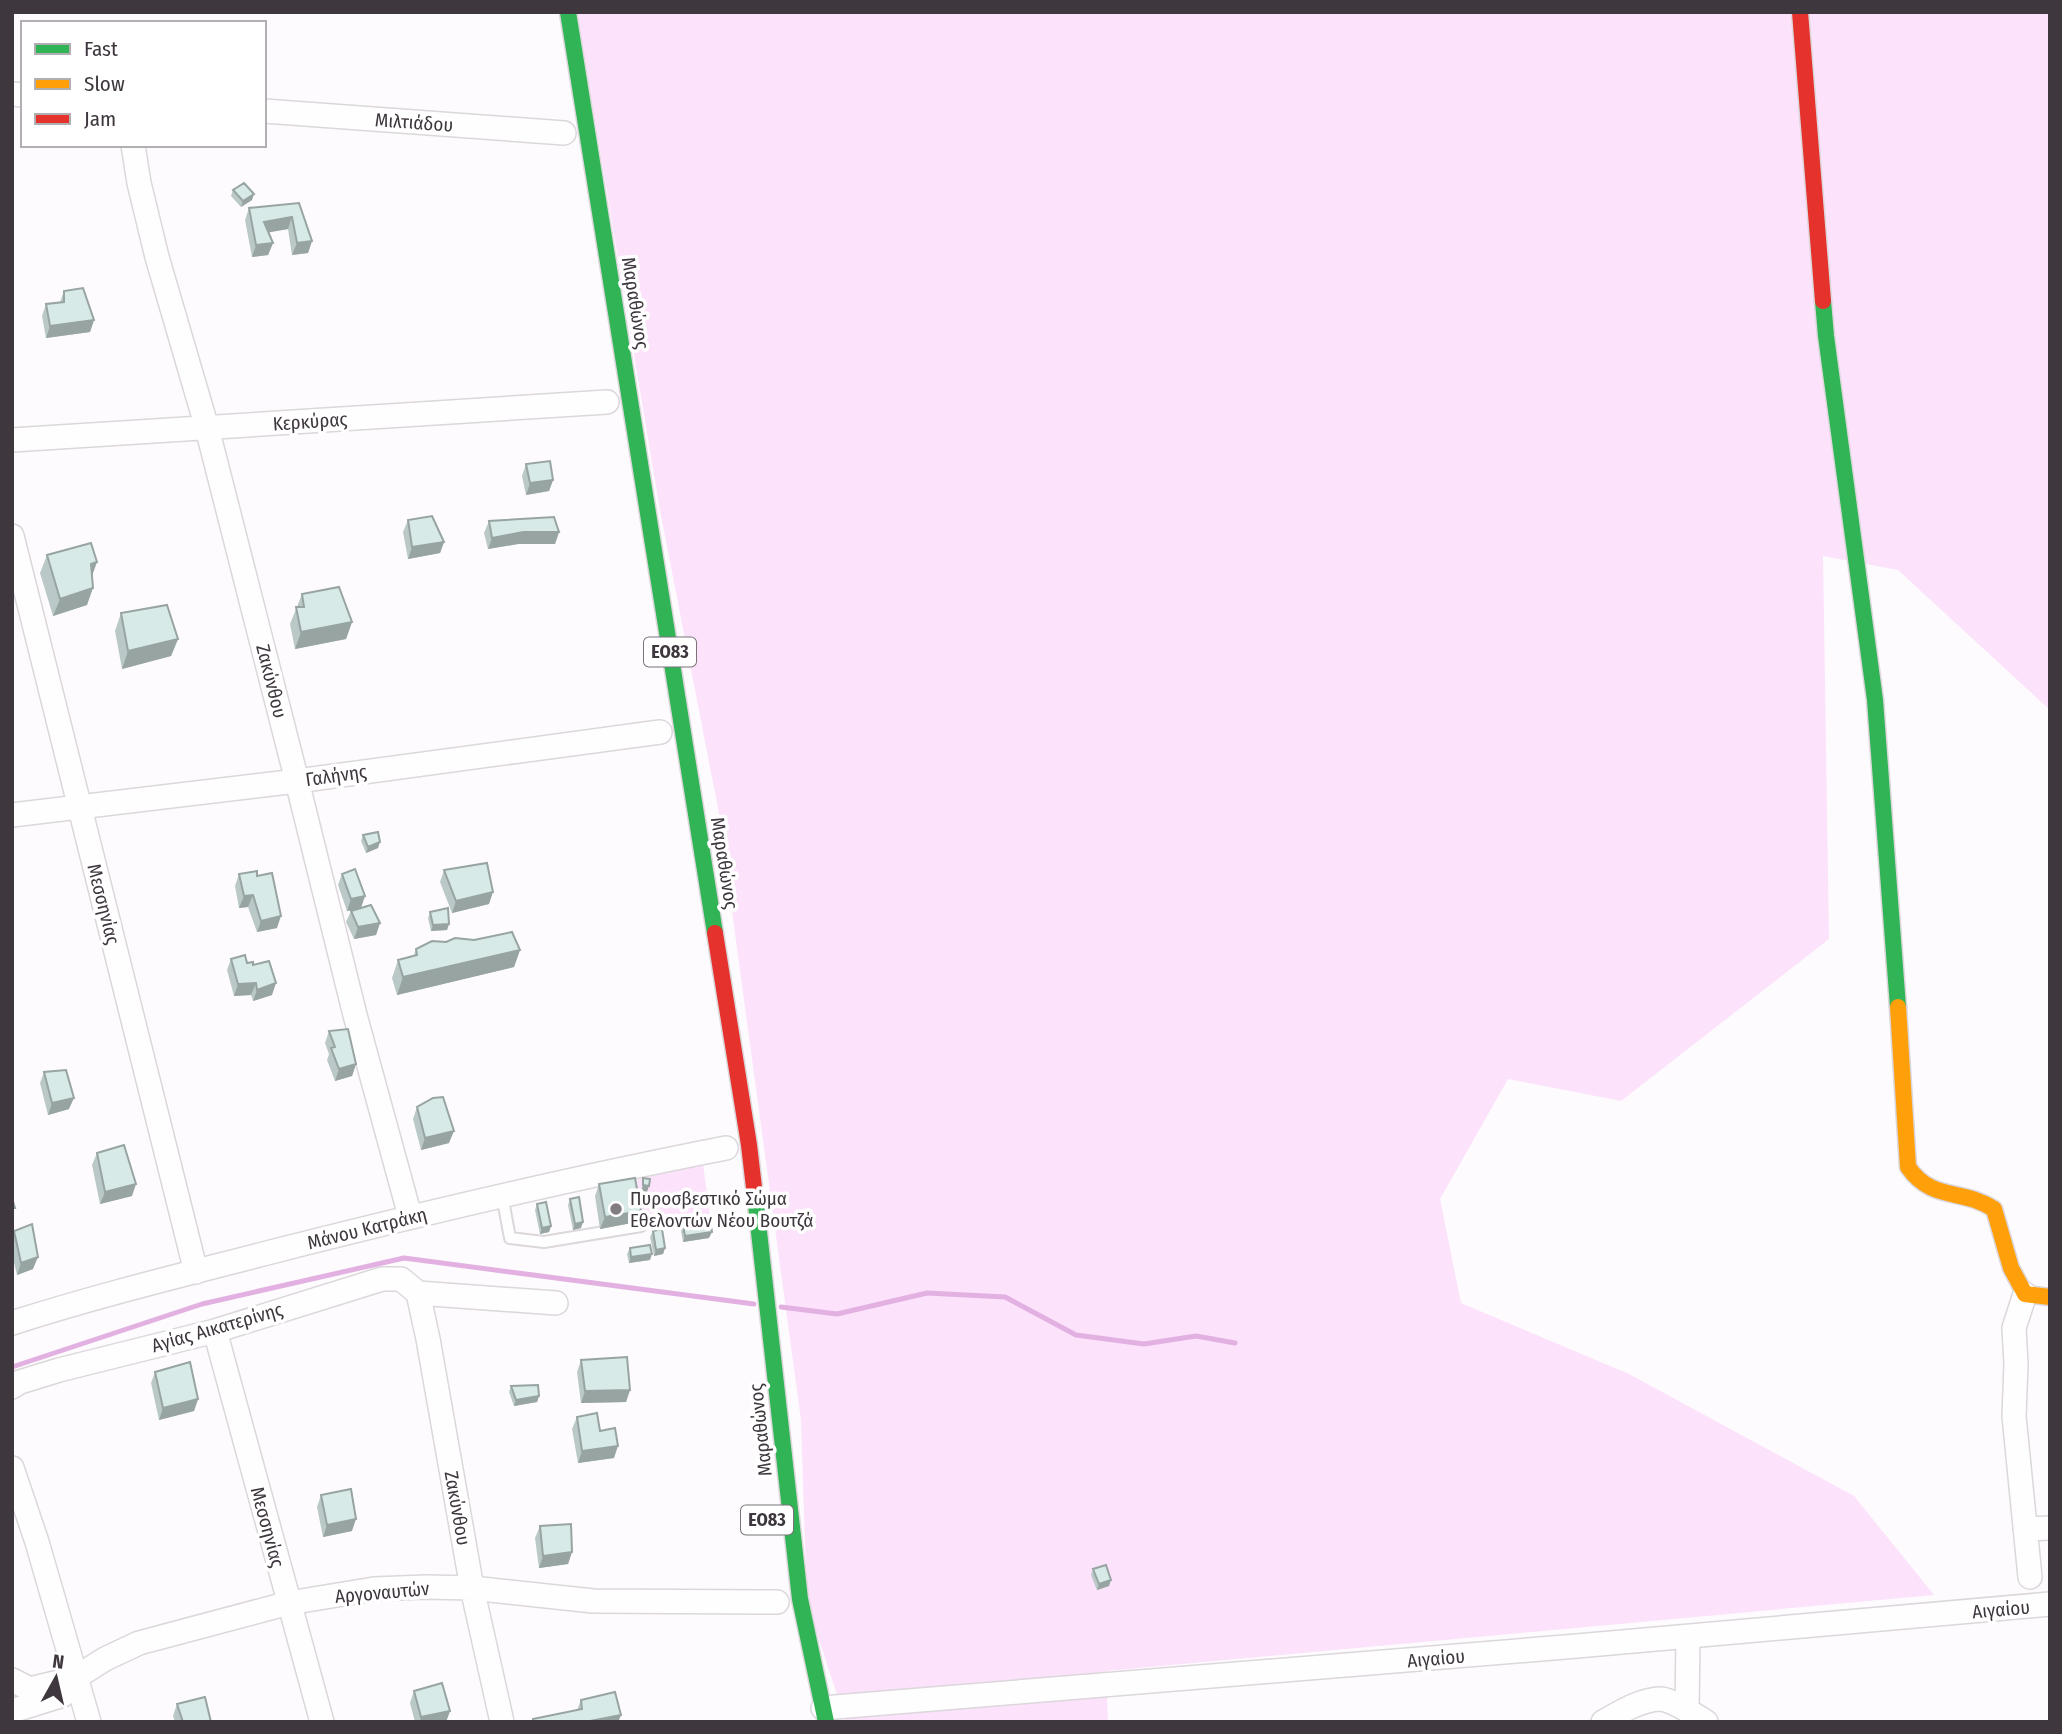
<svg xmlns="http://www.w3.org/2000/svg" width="2062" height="1734" font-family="'Fira Sans Condensed',sans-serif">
<rect width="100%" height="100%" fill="#fdfbfd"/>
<path fill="#fce2fb" d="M577,12H2050V710L1898,570L1823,556L1829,939L1621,1101L1508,1079L1440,1199L1461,1303L1629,1374L1854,1496L1934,1595L1106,1671L1108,1722H846L807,1603L801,1420L718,808L659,505Z
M703,1164L710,1216L644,1224L636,1180Z"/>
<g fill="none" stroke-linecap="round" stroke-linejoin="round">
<path stroke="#e2b1e2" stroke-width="5" d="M781,1307L837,1314L927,1293L1005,1297L1076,1335L1144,1344L1196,1336L1235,1343
M12,1367L202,1304L404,1258L754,1304"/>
<g stroke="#dbd7db" stroke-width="14">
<path id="lane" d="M502,1195L510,1238L544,1242L641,1226"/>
</g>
<g stroke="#dbd7db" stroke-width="26">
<path id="street" d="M12,94L23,95
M264,111L564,133
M133,145L139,183L157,257L207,428L297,781L355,1015L410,1216
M12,440L607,402
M12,536L196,1272
M12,815L297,781L660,732
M418,1293L428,1339L472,1588L502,1722
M418,1293L556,1303
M2025,1294L2014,1328L2016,1364L2014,1416L2030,1577
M12,1323C96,1296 182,1275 267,1253C420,1214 572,1178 726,1148
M215,1331L322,1722
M12,1387L20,1382L59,1370L215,1331L382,1279H401L418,1293
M12,1468L37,1542L89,1722
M2025,1529L2050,1528
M12,1680L30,1689L59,1682
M823,1708L1577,1646L2050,1604
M1687,1710L1688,1637
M12,1711L63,1695L75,1678L105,1659L139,1643L289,1603L374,1589L426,1587L472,1588L593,1601L777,1602
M1603,1722C1619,1713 1641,1699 1661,1699C1673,1700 1695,1715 1706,1722"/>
</g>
<g stroke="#dbd7db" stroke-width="19">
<path id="fast" d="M568,12L715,933
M1823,301L1826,336L1875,700L1898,1007
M755,1196L800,1599L826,1722"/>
</g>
<g stroke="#dbd7db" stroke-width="19">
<path id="slow" d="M1898,1007L1908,1167C1932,1202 1962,1188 1994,1209L2011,1268L2025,1294L2050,1297"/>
</g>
<g stroke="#dbd7db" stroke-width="19">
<path id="jam" d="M1800,12L1823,301
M715,933L749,1145L755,1196"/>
</g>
<use href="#lane" stroke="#fffeff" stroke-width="10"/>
<use href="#street" stroke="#fffeff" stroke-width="23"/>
<use href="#fast" stroke="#30b455" stroke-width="16"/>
<use href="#slow" stroke="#ff9f0a" stroke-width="16"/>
<use href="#jam" stroke="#e5322d" stroke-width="16"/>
</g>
<path fill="#bac9c7" d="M233,190L252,200L241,207L231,196Z
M299,203L312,241L308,253L292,255L288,229L268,232L273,243L268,255L252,257L245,220L249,208Z
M64,291L94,320L90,332L46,338L42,316L46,304L60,302Z
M526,464L553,480L549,491L526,495L522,476Z
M408,520L444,542L440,553L408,559L403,532Z
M489,521L559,532L555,544H518L488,549L484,533Z
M47,555L92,576L87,605L53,616L40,573Z
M302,594L352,622L346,639L295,649L290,624Z
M121,613L178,639L171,656L122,669L115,631Z
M363,835L378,848L366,853L361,841Z
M444,870L489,904L452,913L440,882Z
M239,874L257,876L277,928L257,932L248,907L239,908L235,886Z
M342,874L361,908L347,911L338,885Z
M351,911L380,923L376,935L354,939L346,922Z
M430,912L449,924L447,930L431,931L428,918Z
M416,949L520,950L514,967L397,995L392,978L398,960L414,955Z
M231,959L253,965L272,995L253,1001L251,995L234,996L227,970Z
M329,1031L356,1064L352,1076L335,1081L327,1060L329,1054L325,1043Z
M44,1072L69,1109L48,1115L40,1083Z
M417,1107L449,1143L421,1150L413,1119Z
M97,1153L132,1196L100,1204L92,1165Z
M599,1184L637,1222L600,1229L595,1196Z
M570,1199L581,1228L573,1230L568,1205Z
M537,1204L551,1226L549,1232L540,1234L535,1210Z
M683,1225L709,1238L683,1242L681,1231Z
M14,1231L33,1269L17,1275L12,1254V1236Z
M653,1231L665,1248L663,1254L654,1256L650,1237Z
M630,1248L650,1260L629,1263L627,1254Z
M581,1360L630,1390L626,1402L581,1403L577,1372Z
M155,1372L198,1399L194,1411L159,1420L151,1383Z
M511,1386L539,1396L537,1402L514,1406L509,1392Z
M577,1417L600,1431L614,1458L578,1463L572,1429Z
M321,1495L352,1531L323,1537L317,1507Z
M540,1526L572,1552L568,1564L539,1568L535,1538Z
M1093,1569L1109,1586L1097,1590L1091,1575Z
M414,1691L450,1711L446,1722H415L410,1703Z
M581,1700L621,1715L618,1722H532L533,1719L577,1710Z
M177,1704L211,1722H175L173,1716Z"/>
<path fill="#97a4a2" d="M254,194L252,200L241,207L243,201Z
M292,217L288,229L260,234L264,222Z
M312,241L308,253L292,255L297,243Z
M273,243L268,255L252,257L256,245Z
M94,320L90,332L46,338L50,326Z
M553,480L549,491L526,495L530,483Z
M523,532H559L555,544H518L488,549L492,538Z
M444,542L440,553L408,559L412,547Z
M97,562L91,579V564Z
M93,588L87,605L53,616L60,599Z
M352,622L346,639L295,649L301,632Z
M178,639L171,656L122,669L128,651Z
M380,842L378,848L366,853L368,847Z
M493,892L489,904L452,913L456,901Z
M253,895L248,907L239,908L244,896Z
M365,896L361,908L347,911L351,899Z
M281,916L277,928L257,932L261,921Z
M380,923L376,935L354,939L358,927Z
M449,924L447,930L431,931L433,925Z
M520,950L514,967L397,995L403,977Z
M256,983L251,995L234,996L238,984Z
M276,983L272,995L253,1001L257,990Z
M356,1064L352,1076L335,1081L339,1069Z
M74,1098L69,1109L48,1115L52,1103Z
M454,1131L449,1143L421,1150L425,1138Z
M136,1184L132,1196L100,1204L105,1192Z
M643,1185L649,1186L647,1192L641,1191Z
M641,1211L637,1222L600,1229L605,1217Z
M583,1222L581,1228L573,1230L575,1224Z
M551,1226L549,1232L540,1234L542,1228Z
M712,1232L709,1238L683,1242L685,1236Z
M665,1248L663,1254L654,1256L656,1250Z
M652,1254L650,1260L629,1263L631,1257Z
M38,1257L33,1269L17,1275L21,1263Z
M630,1390L626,1402L581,1403L585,1391Z
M539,1396L537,1402L514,1406L516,1400Z
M198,1399L194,1411L159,1420L163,1408Z
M618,1446L614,1458L578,1463L582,1451Z
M356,1519L352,1531L323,1537L327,1525Z
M572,1552L568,1564L539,1568L543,1556Z
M1111,1580L1109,1586L1097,1590L1099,1584Z
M450,1711L446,1722H420L421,1717Z
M621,1715L618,1722H584Z"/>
<path fill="#d8eae7" stroke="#97a4a2" stroke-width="2" d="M244,183L254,194L243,201L233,190Z
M299,203L312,241L297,243L292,217L264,222L273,243L256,245L249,208Z
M83,288L94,320L50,326L46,304L64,302V291Z
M550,461L553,480L530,483L526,464Z
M432,516L444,542L412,547L408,520Z
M554,517L559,532H523L492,538L489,521Z
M91,543L97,562L91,564L93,588L60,599L47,555Z
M339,587L352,622L301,632L296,607H304L302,594Z
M167,605L178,639L128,651L121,613Z
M378,832L380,842L368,847L363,835Z
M487,863L493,892L456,901L444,870Z
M355,869L365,896L351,899L342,874Z
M257,871V876L272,873L281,916L261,921L253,895L244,896L239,874Z
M371,905L380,923L358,927L351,911Z
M448,908L449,924L433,925L430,912Z
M512,932L520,950L403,977L398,960L417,955L416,949L432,941L446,942L455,938L474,940Z
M245,955L247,963L253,962V965L269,961L276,983L257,990L256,983L238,984L231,959Z
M348,1029L356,1064L339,1069L331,1048L335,1047L329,1031Z
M66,1070L74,1098L52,1103L44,1072Z
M443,1097L454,1131L425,1138L417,1107L433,1098Z
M124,1145L136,1184L105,1192L97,1153Z
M635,1178L641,1211L605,1217L599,1184Z
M643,1178L650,1179L649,1186L643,1185Z
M579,1197L583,1222L575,1224L570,1199Z
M12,1198L15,1208H12Z
M546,1202L551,1226L542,1228L537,1204Z
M710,1221L712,1232L685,1236L683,1225Z
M32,1224L38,1257L21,1263L14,1231Z
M662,1229L665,1248L656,1250L653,1231Z
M650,1245L652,1254L631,1257L630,1248Z
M627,1357L630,1390L585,1391L581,1360Z
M190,1362L198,1399L163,1408L155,1372Z
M538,1385L539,1396L516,1400L511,1386Z
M597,1413L600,1431L615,1428L618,1446L582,1451L577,1417Z
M351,1489L356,1519L327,1525L321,1495Z
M571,1524L572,1552L543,1556L540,1526Z
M1106,1565L1111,1580L1099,1584L1093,1569Z
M442,1683L450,1711L421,1717L414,1691Z
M615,1692L621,1715L585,1722H534L533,1719L582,1709L581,1700Z
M205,1697L211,1722H183L177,1704Z"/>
<circle fill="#817c81" stroke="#fff" stroke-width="2.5" cx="616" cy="1209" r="7"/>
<g text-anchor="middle" stroke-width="7" stroke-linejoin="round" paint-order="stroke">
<g fill="#fff" stroke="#787378" stroke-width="2">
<rect x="644" y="637.5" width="52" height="29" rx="5"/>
<rect x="741" y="1505.5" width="52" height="29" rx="5"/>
</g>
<g font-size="18" font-weight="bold" fill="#3e373e">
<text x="670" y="658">ΕΟ83</text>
<text x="767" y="1526">ΕΟ83</text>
</g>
<g font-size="19" fill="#3e373e" stroke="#fff">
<text transform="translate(414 122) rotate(4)" y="7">Μιλτιάδου</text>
<text transform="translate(636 303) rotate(81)" y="7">Μαραθώνος</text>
<text transform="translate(310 421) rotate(-4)" y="7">Κερκύρας</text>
<text transform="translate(272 681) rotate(76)" y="7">Ζακύνθου</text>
<text transform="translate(336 775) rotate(-8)" y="7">Γαλήνης</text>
<text transform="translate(725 863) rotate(81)" y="7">Μαραθώνος</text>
<text transform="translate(104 904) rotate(76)" y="7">Μεσσηνίας</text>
<text transform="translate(367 1228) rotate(-14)" y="7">Μάνου Κατράκη</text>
<text transform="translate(217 1327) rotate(-16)" y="7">Αγίας Αικατερίνης</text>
<text transform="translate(760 1430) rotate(-96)" y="7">Μαραθώνος</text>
<text transform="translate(458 1508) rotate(80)" y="7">Ζακύνθου</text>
<text transform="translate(268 1527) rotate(75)" y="7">Μεσσηνίας</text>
<text transform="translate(382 1592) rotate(-5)" y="7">Αργοναυτών</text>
<text transform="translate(2001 1609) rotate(-5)" y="7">Αιγαίου</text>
<text transform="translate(1436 1658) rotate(-5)" y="7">Αιγαίου</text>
</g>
<g font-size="19" fill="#3e373e" stroke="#fff" text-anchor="start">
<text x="630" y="1205">Πυροσβεστικό Σώμα<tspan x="630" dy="22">Εθελοντών Νέου Βουτζά</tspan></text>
</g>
</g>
<rect width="2062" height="1734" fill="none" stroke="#3e373e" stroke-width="28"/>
<rect x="21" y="21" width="245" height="126" fill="#ffffff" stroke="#b2afb2" stroke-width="2"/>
<rect x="35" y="44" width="35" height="10" fill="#30b455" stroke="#b2afb2" stroke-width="2"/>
<text x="84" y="56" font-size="21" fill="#3e373e">Fast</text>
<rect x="35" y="79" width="35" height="10" fill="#ff9f0a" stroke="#b2afb2" stroke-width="2"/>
<text x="84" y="91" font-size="21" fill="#3e373e">Slow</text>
<rect x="35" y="114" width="35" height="10" fill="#e5322d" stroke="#b2afb2" stroke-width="2"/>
<text x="84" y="126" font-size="21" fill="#3e373e">Jam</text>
<g transform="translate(56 1678) rotate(8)" stroke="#ffffff" stroke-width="5" paint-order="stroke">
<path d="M0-5L12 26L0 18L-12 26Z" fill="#3e373e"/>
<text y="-10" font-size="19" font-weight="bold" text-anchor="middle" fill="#3e373e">N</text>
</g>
</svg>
